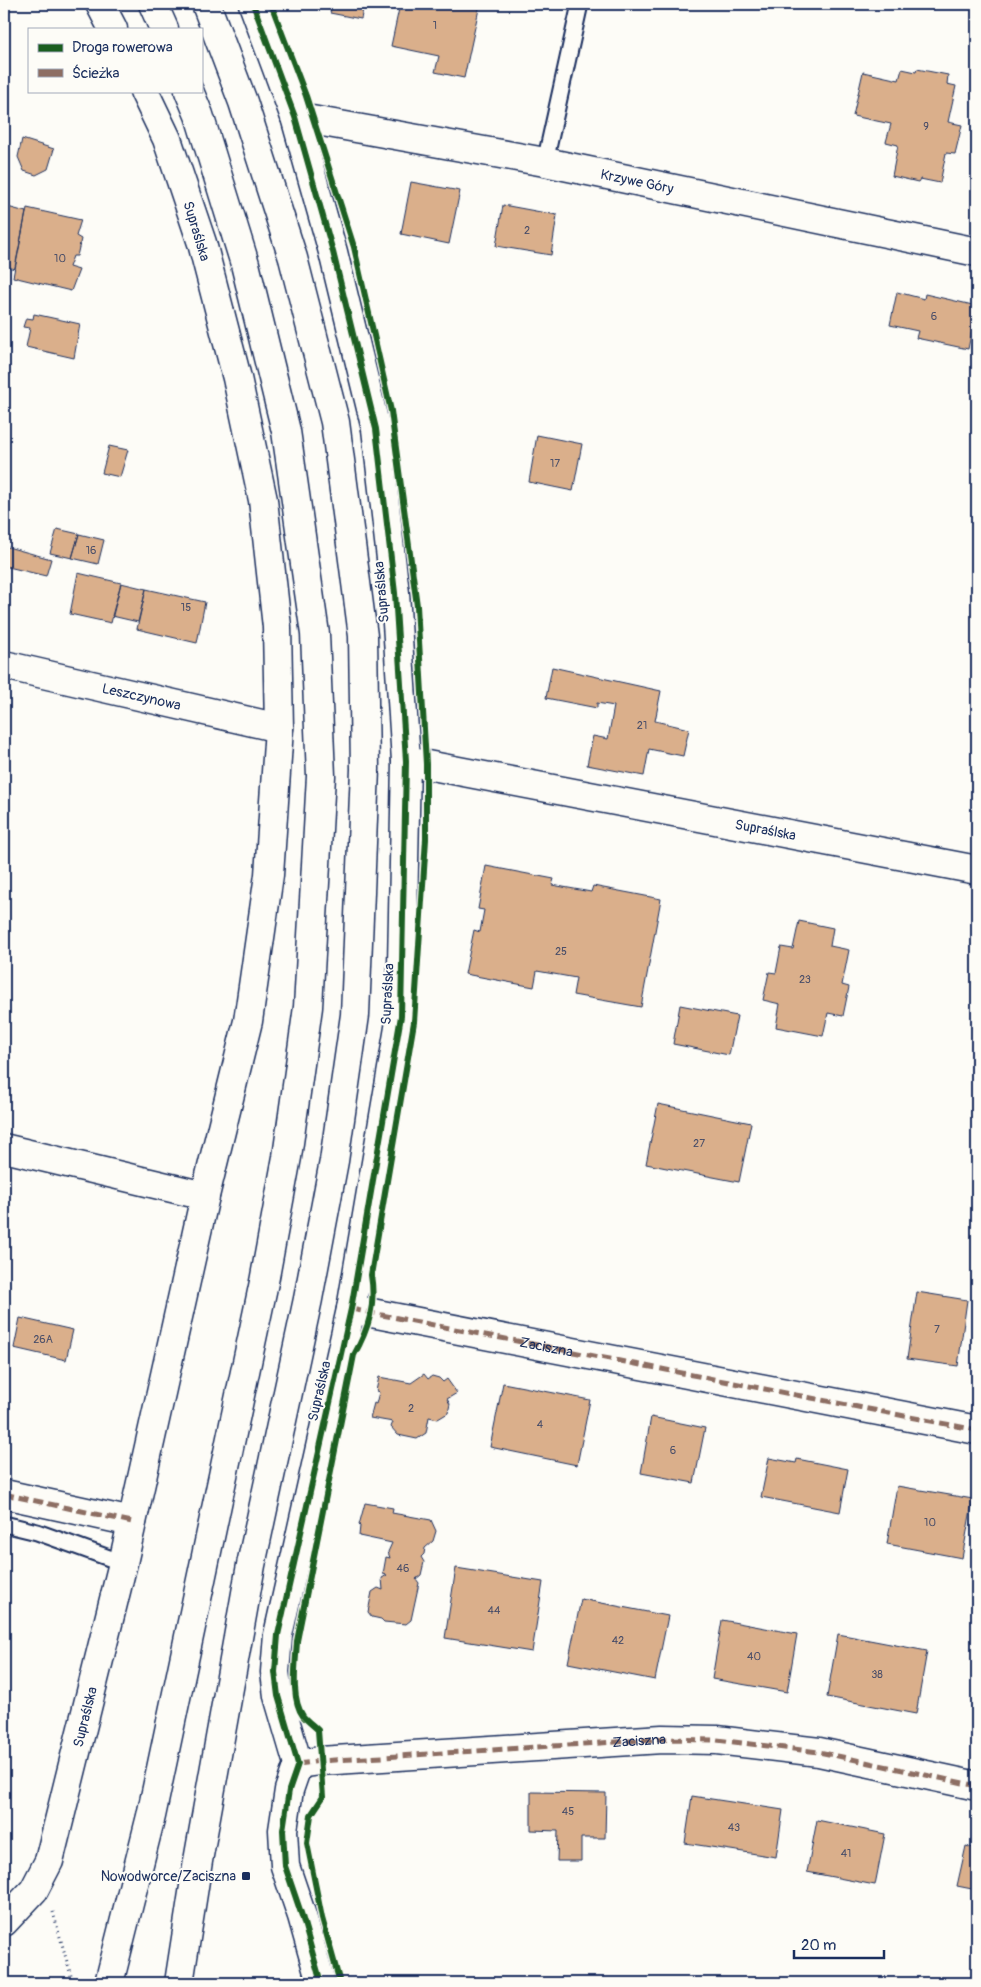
<svg xmlns="http://www.w3.org/2000/svg" width="981" height="1987" font-family="Pangolin,sans-serif">
<rect width="100%" height="100%" fill="#fdfcf7"/>
<filter id="ink" filterUnits="userSpaceOnUse"><feTurbulence type="fractalNoise" baseFrequency=".02" numOctaves="2"/><feDisplacementMap in="SourceGraphic" scale="10" xChannelSelector="R" yChannelSelector="G"/><feConvolveMatrix kernelMatrix="1 2 1 2 8 2 1 2 1" color-interpolation-filters="sRGB"/></filter>
<g filter="url(#ink)">
<path fill="#daaf8b" stroke="#1b2f5e" d="M332,4H364L361,19L330,13Z
M400,4H480L464,78L435,72L439,56L391,46Z
M902,69L916,72L917,69L948,75L947,84L956,86L948,122L962,125L955,154L946,153L940,183L920,179L918,182L892,176L898,145L886,142L891,124L853,116L863,72L899,80Z
M4,134L8,135L4,157Z
M22,139L54,149L48,169L36,175L24,171L18,157Z
M411,182L460,191L449,244L401,234Z
M503,205L557,215L551,255L496,246Z
M4,206L26,212L15,269L4,266Z
M27,208L81,220L76,236L81,239L77,256H73L69,267L79,270L71,291L13,277Z
M897,292L924,299L925,294L977,306L968,349L916,338L918,331L890,325Z
M34,314L80,324L74,358L26,347L30,328L23,327L26,318L33,319Z
M537,435L582,444L573,491L529,482Z
M109,446L128,450L120,477L102,473Z
M57,529L79,534L72,558L50,553Z
M79,534L104,540L98,564L72,558Z
M4,546L51,559L46,576L4,566Z
M78,573L121,583L111,623L70,614Z
M121,583L146,589L138,622L112,616Z
M146,589L205,602L197,643L137,629Z
M552,667L661,691L655,721L689,729L683,756L649,749L644,776L587,765L593,736L608,739L614,706L597,703V708L546,698Z
M486,866L554,879L552,885L591,892L593,886L661,899L641,1007L573,995L576,978L537,971L534,987L465,974L474,930L480,932L484,910L478,909Z
M799,921L833,928L830,946L849,950L842,985L849,987L843,1016L828,1013L823,1036L776,1027L780,1004L763,1000L769,972L776,973L781,947L793,949Z
M680,1005L737,1016L729,1055L673,1044Z
M658,1104L751,1123L739,1182L646,1164Z
M917,1292L967,1300L958,1366L907,1359Z
M20,1318L73,1330L66,1360L14,1348Z
M424,1374L428,1379L432,1376L439,1378L443,1382L447,1379L457,1393L447,1399L450,1404L448,1413L438,1419L429,1417L426,1433L417,1439L398,1435L391,1427L393,1422L370,1418L374,1403L376,1404L379,1392L376,1391L379,1377L411,1383Z
M503,1383L590,1400L577,1465L490,1447Z
M651,1417L705,1428L694,1483L641,1473Z
M769,1458L796,1463L797,1459L848,1469L840,1512L761,1497Z
M897,1486L973,1499L962,1558L887,1544Z
M365,1503L393,1508L392,1513L431,1520L436,1531L433,1541L425,1548L424,1554L421,1557L424,1562L421,1575L416,1579L419,1583L411,1620L406,1624L384,1622L381,1619L372,1617L368,1612L372,1592L378,1588L383,1590L382,1578L387,1575L383,1574L386,1557L390,1558L388,1552L392,1543L359,1536L360,1526L359,1525Z
M456,1568L543,1582L532,1652L445,1638Z
M581,1599L668,1616L655,1680L568,1663Z
M722,1620L797,1634L787,1692L712,1679Z
M838,1634L927,1651L916,1714L827,1697Z
M531,1792L606,1793L605,1838H581V1861H557L558,1831L531,1830Z
M692,1796L783,1810L776,1857L685,1843Z
M817,1820L885,1834L875,1885L807,1872Z
M966,1846L977,1849V1890L957,1886Z"/>
<g fill="none" stroke-linecap="round" stroke-linejoin="round">
<g stroke="#1b2f5e" stroke-width="19">
<path id="lane" d="M545,162L580,4
M4,1524L37,1532L123,1563"/>
</g>
<g stroke="#1b2f5e" stroke-width="31">
<g id="street">
<path d="M100,4L113,29"/>
<path d="M253,4L295,117L333,252L376,429L395,593L406,761L401,1016L351,1309L278,1635L275,1672L278,1696L298,1764L289,1790L283,1830L285,1866L302,1916L321,1983"/>
<path id="s1" d="M295,117L545,162L977,252"/>
<path id="s2" d="M4,665L279,728"/>
<path id="s3" d="M406,761L977,870"/>
<path d="M4,1148L205,1196"/>
<path id="s4" d="M351,1309L977,1430"/>
<path d="M4,1494L132,1522"/>
<path id="s5" d="M298,1764L320,1761L662,1739L717,1740L819,1752L977,1786"/>
<path id="s6" d="M4,1922L34,1890L49,1861L123,1563L205,1196L248,1021L269,875L279,728L277,627L263,500L237,378L202,243L167,139L144,91"/>
</g>
</g>
<g stroke="#1b2f5e" stroke-width="31">
<path id="secondary" d="M153,4L164,29
M109,1983L151,1816L264,1282L287,1157L308,1007L321,776L315,634L286,431L245,264L199,115L189,91
M179,1983L198,1861L251,1565L308,1299L334,1161L355,1015L365,769L363,636L335,422L293,258L243,102L206,4"/>
</g>
<path stroke="#1b2f5e" stroke-width="3" stroke-dasharray="1 4" stroke-linecap="butt" d="M53,1912L73,1983"/>
<use href="#lane" stroke="#fdfcf7" stroke-width="15"/>
<use href="#street" stroke="#fdfcf7" stroke-width="28"/>
<use href="#secondary" stroke="#fdfcf7" stroke-width="28"/>
<path stroke="#8d6e63" stroke-width="5" stroke-dasharray="10 5" stroke-linecap="butt" d="M351,1309L977,1430
M4,1494L132,1522
M298,1764L320,1761L662,1739L717,1740L819,1752L977,1786"/>
<g stroke="#fdfcf7" stroke-width="9">
<path id="cycleway" d="M253,4L295,117L333,252L376,429L395,593L406,761L401,1016L351,1309L278,1635L275,1672L278,1696L298,1764L289,1790L283,1830L285,1866L302,1916L321,1983
M271,4L306,96L354,247L391,411L417,606L426,764V839L414,1022L371,1275C376,1305 369,1328 354,1355L297,1641C296,1662 290,1698 303,1716C307,1721 313,1725 318,1730L323,1797L311,1815L307,1843L322,1918L340,1983"/>
</g>
<use href="#cycleway" stroke="#1b5e20" stroke-width="6"/>
</g>
</g>
<rect fill="#1b2f5e" stroke="#fdfcf7" stroke-width="2" x="241" y="1871" width="10" height="10" rx="2.5"/>
<g text-anchor="middle" stroke-width="4" stroke-linejoin="round" paint-order="stroke">
<g font-size="11" fill="#4b4f69">
<text x="435" y="29">1</text>
<text x="926" y="130">9</text>
<text x="527" y="234">2</text>
<text x="60" y="262">10</text>
<text x="934" y="320">6</text>
<text x="555" y="467">17</text>
<text x="91" y="554">16</text>
<text x="186" y="611">15</text>
<text x="642" y="729">21</text>
<text x="561" y="955">25</text>
<text x="805" y="983">23</text>
<text x="699" y="1147">27</text>
<text x="937" y="1333">7</text>
<text x="43" y="1343">26A</text>
<text x="411" y="1412">2</text>
<text x="540" y="1428">4</text>
<text x="673" y="1454">6</text>
<text x="930" y="1526">10</text>
<text x="403" y="1572">46</text>
<text x="494" y="1614">44</text>
<text x="618" y="1644">42</text>
<text x="754" y="1660">40</text>
<text x="877" y="1678">38</text>
<text x="568" y="1815">45</text>
<text x="734" y="1831">43</text>
<text x="846" y="1857">41</text>
</g>
<g font-size="14" fill="#1b2f5e" stroke="#fdfcf7">
<text dy="5" stroke="none"><textPath href="#s1" startOffset="348">Krzywe Góry</textPath></text>
<text transform="translate(197 231) rotate(73)" y="5">Supraślska</text>
<text transform="translate(381 592) rotate(-95)" y="5">Supraślska</text>
<text dy="5" stroke="none"><textPath href="#s2" startOffset="141">Leszczynowa</textPath></text>
<text dy="5" stroke="none"><textPath href="#s3" startOffset="366">Supraślska</textPath></text>
<text transform="translate(387 994) rotate(-87)" y="5">Supraślska</text>
<text dy="5" stroke="none"><textPath href="#s4" startOffset="199">Zaciszna</textPath></text>
<text transform="translate(319 1391) rotate(-77)" y="5">Supraślska</text>
<text dy="5" stroke="none"><textPath href="#s6" startOffset="225">Supraślska</textPath></text>
<text dy="5" stroke="none"><textPath href="#s5" startOffset="342">Zaciszna</textPath></text>
</g>
<g font-size="14" fill="#1b2f5e" stroke="#fdfcf7" text-anchor="end">
<text x="236" y="1881">Nowodworce/Zaciszna</text>
</g>
</g>
<rect width="981" height="1987" fill="none" stroke="#fdfcf7" stroke-width="20"/>
<rect x="10" y="10" width="961" height="1967" fill="none" stroke="#1b2f5e" stroke-width="2" filter="url(#ink)"/>
<rect x="28" y="28" width="175" height="65" fill="#fdfcf7" stroke="#a3aaba"/>
<rect x="38" y="44" width="25" height="8" fill="#1b5e20" stroke="#a3aaba"/>
<text x="72" y="52" font-size="15" fill="#1b2f5e">Droga rowerowa</text>
<rect x="38" y="69" width="25" height="8" fill="#8d6e63" stroke="#a3aaba"/>
<text x="72" y="78" font-size="15" fill="#1b2f5e">Ścieżka</text>
<path d="M794 1950v8h90v-8" fill="none" stroke="#1b2f5e" stroke-width="2.5"/>
<text x="801" y="1950" font-size="15" fill="#1b2f5e" stroke="#fdfcf7" stroke-width="4" paint-order="stroke">20 m</text>
</svg>
